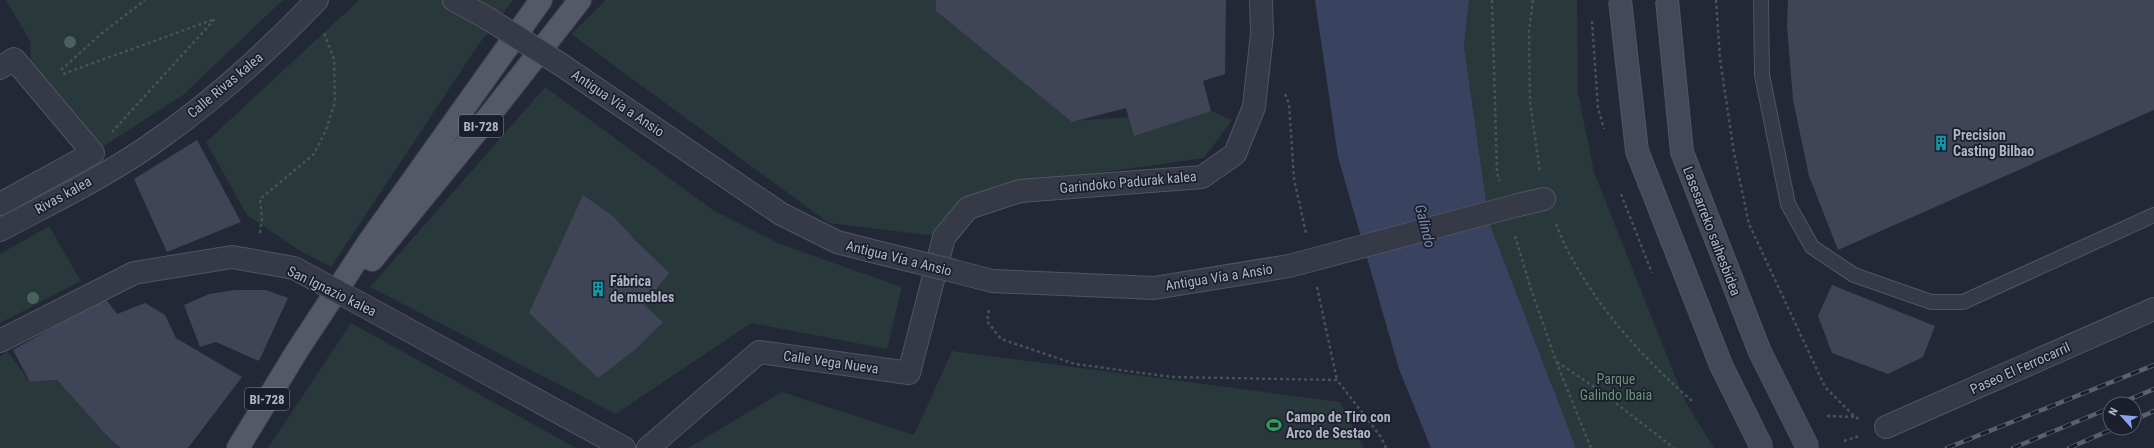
<svg xmlns="http://www.w3.org/2000/svg" width="2154" height="448" font-family="'Roboto Condensed',sans-serif">
<rect width="100%" height="100%" fill="#222836"/>
<path fill="#28383b" d="M6,0H283L183,95L93,153L31,79L30,41Z
M359,0H513L479,44L331,267L302,252L247,215L206,142Z
M606,0H936V11L1072,121L1211,111L1232,120L1204,158L992,188L944,237L829,223L571,34Z
M1469,0H1577L1578,93L1594,172L1685,401L1714,448H1576L1489,222L1464,46Z
M545,87L713,210L780,244L902,287L887,349L751,323L616,414L370,287Z
M49,226L81,281L0,323V254Z
M351,323L576,448H268Z
M7,351L30,382L57,380L109,438L121,448H0V357Z
M952,351L1340,402L1364,448H688L782,392L914,435Z"/>
<path fill="#39435f" d="M1315,0H1469L1464,46L1489,222L1576,448H1431L1399,369L1338,157Z"/>
<path fill="#3f4556" d="M936,0H1226L1225,74L1203,81L1211,111L1134,136L1126,108L1072,122L936,11Z
M1788,0H2154V110L1838,250L1809,176L1793,100L1787,26Z
M197,140L241,222L167,252L134,179Z
M583,195L614,217L634,239L669,273L644,305L663,322L636,349L598,378L529,313Z
M1832,285L1935,326L1923,357L1888,374L1832,353L1818,316Z
M235,290H266L288,298L259,361L216,342L200,347L184,305L209,294Z
M105,298L117,314L145,303L165,315L176,338L242,377L188,448H121L109,438L57,380L30,382L13,350Z"/>
<g fill="none" stroke-linecap="round" stroke-linejoin="round">
<g stroke="#505562" stroke-width="16">
<path id="service" d="M1761,0L1762,75L1788,204L1812,247L1854,275L1931,302H1963L2154,215"/>
</g>
<g stroke="#505562" stroke-width="24">
<path id="pedestrian" d="M454,0L487,18
M560,64L781,214L837,242L880,253
M0,68L14,59L93,153L0,204
M1518,205L1544,199
M954,271L992,281L1154,288L1289,266"/>
</g>
<g stroke="#505562" stroke-width="24">
<path id="minor" d="M359,303L624,448
M0,341L134,273L232,257L294,268
M1886,427L2154,309
M648,448L759,352L909,373L944,237L968,208L1020,191L1202,177L1235,154L1254,107L1262,34L1261,0"/>
</g>
<g stroke="#505562" stroke-width="24">
<path id="tertiary" d="M0,230C54,201 111,174 160,138C217,98 269,50 317,0"/>
</g>
<g stroke="#3f4350" stroke-width="24">
<path id="primary" d="M372,260L482,125L580,0
M238,448L297,351L368,243L541,0"/>
</g>
<path stroke="#465359" stroke-width="2.5" stroke-dasharray="3 3" stroke-linecap="butt" d="M1492,0L1497,173L1500,181
M1533,0L1529,31L1530,102L1540,172
M1716,0L1720,59L1734,153L1749,224L1825,387L1855,417L1859,419
M61,70L101,34L145,0
M63,74L215,19L112,132
M1285,94L1289,104L1294,179L1306,233
M1556,224C1561,236 1566,249 1573,260C1601,312 1648,363 1692,401
M260,233L262,218L260,199L314,154L326,130L335,102L334,59L324,33
M1515,236L1530,286L1556,361L1591,448
M1317,287L1337,380
M989,310L987,321L1001,339L1075,364L1172,377L1337,380L1381,437L1386,448
M1557,362L1596,388L1674,448
M1827,416L1855,417
M1844,441L1859,436"/>
<use href="#service" stroke="#363a47" stroke-width="14"/>
<use href="#pedestrian" stroke="#363a47" stroke-width="22"/>
<use href="#minor" stroke="#363a47" stroke-width="22"/>
<use href="#tertiary" stroke="#363a47" stroke-width="22"/>
<use href="#primary" stroke="#545967" stroke-width="22"/>
<g stroke="#5a6070" stroke-width="4.5">
<path id="rail" d="M2118,404L2154,389
M2134,420L2154,411
M1947,448L2154,365
M2013,448L2110,408
M2069,448L2115,428"/>
</g>
<use href="#rail" stroke="#1b1f2c" stroke-width="3" stroke-dasharray="9" stroke-linecap="butt"/>
<g stroke="#505562" stroke-width="24" stroke-linecap="butt">
<path id="pedestrian-bridge" d="M487,18L560,64
M880,253L954,271
M1289,266L1518,205"/>
</g>
<g stroke="#505562" stroke-width="24" stroke-linecap="butt">
<path id="minor-bridge" d="M294,268L359,303"/>
</g>
<g stroke="#505562" stroke-width="24" stroke-linecap="butt">
<path id="secondary-bridge" d="M1620,0L1637,151L1721,365L1762,448
M1667,0L1682,152L1760,352L1808,448"/>
</g>
<path stroke="#465359" stroke-width="2.5" stroke-dasharray="3 3" stroke-linecap="butt" d="M1592,21L1598,108L1604,129
M1621,194L1652,273"/>
<use href="#pedestrian-bridge" stroke="#363a47" stroke-width="22"/>
<use href="#minor-bridge" stroke="#363a47" stroke-width="22"/>
<use href="#secondary-bridge" stroke="#44495a" stroke-width="22"/>
</g>
<g fill="#4a625b">
<circle cx="70" cy="42" r="6"/>
<circle cx="33" cy="298" r="6"/>
</g>
<defs>
<g id="building-bare" transform="scale(1.2)"><path d="M-4-6H4V6H1V3H-1V6H-4ZM-2.5-4.3h1.7v1.8h-1.7ZM.8-4.3h1.7v1.8H.8ZM-2.5-1h1.7V.8h-1.7ZM.8-1h1.7V.8H.8Z" fill="#0f9aa8" stroke="#1b1f2c" stroke-width="2.5" paint-order="stroke"/></g>
<g id="stadium-bare" transform="scale(1.2)"><path d="M0-5a6.5 5 0 1 0 0 10a6.5 5 0 1 0 0-10ZM-3.5-1.8h7v3.6h-7Z" fill="#2e9e5b" stroke="#1b1f2c" stroke-width="2.5" paint-order="stroke"/></g>
</defs>
<g fill-rule="evenodd">
<use href="#building-bare" x="1941" y="143"/>
<use href="#building-bare" x="598" y="289"/>
<use href="#stadium-bare" x="1274" y="425"/>
</g>
<g text-anchor="middle" stroke-width="3.5" stroke-linejoin="round" paint-order="stroke">
<g fill="#1b1f2c" stroke="#838896" stroke-width="1">
<rect x="459" y="115" width="44" height="22" rx="3"/>
<rect x="245" y="388" width="44" height="22" rx="3"/>
</g>
<g font-size="13" font-weight="bold" fill="#b0b5c3">
<text x="481" y="131">BI-728</text>
<text x="267" y="404">BI-728</text>
</g>
<g font-size="14" fill="#b0b5c3" stroke="#1b1f2c">
<text transform="translate(225 85) rotate(-40)" y="5">Calle Rivas kalea</text>
<text transform="translate(618 103) rotate(34)" y="5">Antigua Vía a Ansio</text>
<text transform="translate(1128 182) rotate(-5)" y="5">Garindoko Padurak kalea</text>
<text transform="translate(63 195) rotate(-29)" y="5">Rivas kalea</text>
<text transform="translate(1712 231) rotate(69)" y="5">Lasesarreko saihesbidea</text>
<text transform="translate(899 258) rotate(14)" y="5">Antigua Vía a Ansio</text>
<text transform="translate(1219 277) rotate(-9)" y="5">Antigua Vía a Ansio</text>
<text transform="translate(332 291) rotate(26)" y="5">San Ignazio kalea</text>
<text transform="translate(831 362) rotate(8)" y="5">Calle Vega Nueva</text>
<text transform="translate(2020 368) rotate(-24)" y="5">Paseo El Ferrocarril</text>
</g>
<g font-size="14" font-weight="bold" fill="#b0b5c3" stroke="#1b1f2c" text-anchor="start">
<text x="1953" y="140">Precision<tspan x="1953" dy="16">Casting Bilbao</tspan></text>
<text x="610" y="286">Fábrica<tspan x="610" dy="16">de muebles</tspan></text>
<text x="1286" y="422">Campo de Tiro con<tspan x="1286" dy="16">Arco de Sestao</tspan></text>
</g>
<g font-size="14" fill="#6a9279" stroke="#1b1f2c">
<text x="1616" y="384">Parque<tspan x="1616" dy="16">Galindo Ibaia</tspan></text>
</g>
<g font-size="15" font-style="italic" fill="#7b87aa" stroke="#1b1f2c">
<text transform="translate(1425 226) rotate(76)" y="5">Galindo</text>
</g>
</g>
<g transform="translate(2122 416) rotate(297)"><circle r="19" fill="#1b1f2c" stroke="#575b68"/>
<path d="M0-3L7 15L0 10L-7 15Z" fill="#8aa2ef"/>
<text y="-6" font-size="11" font-weight="bold" text-anchor="middle" fill="#b0b5c3">N</text>
</g>
</svg>
